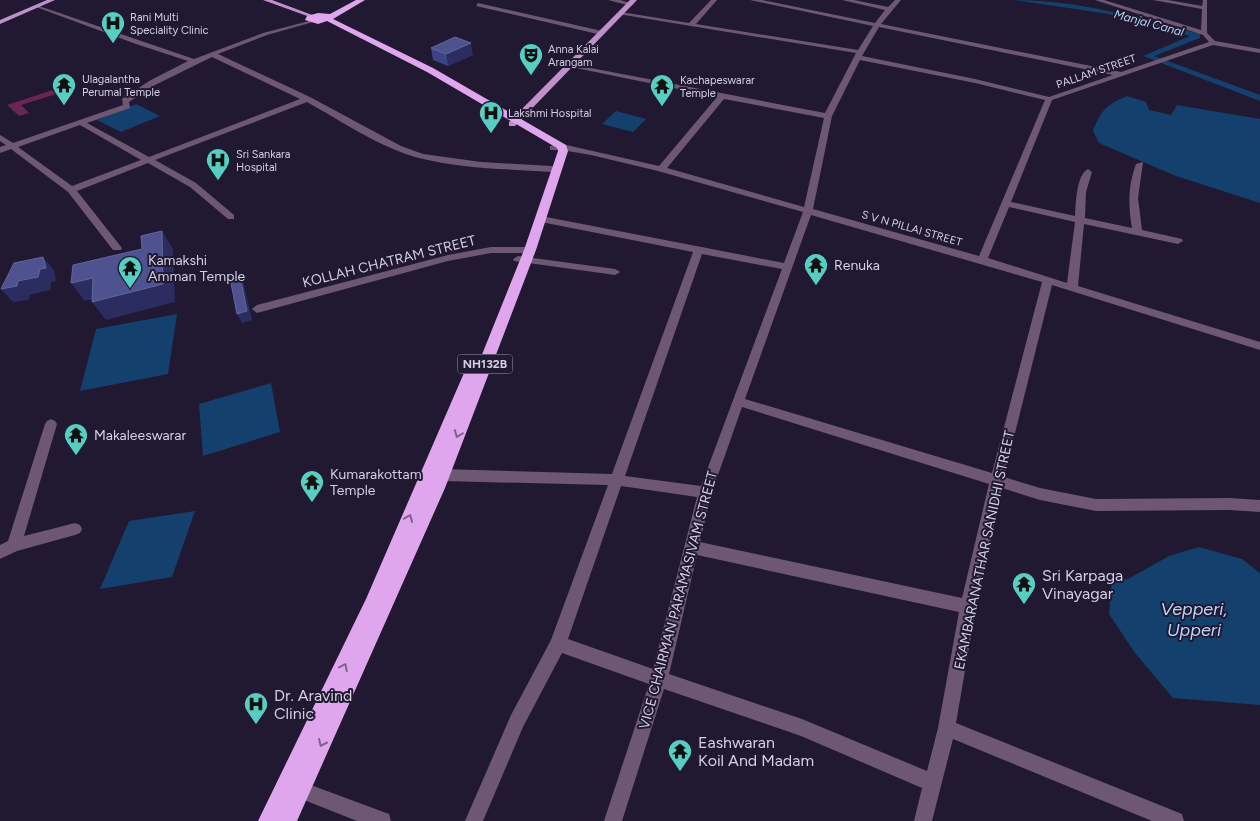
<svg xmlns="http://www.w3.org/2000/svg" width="1260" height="821" font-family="Figtree,sans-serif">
<rect width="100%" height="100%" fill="#201931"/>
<path fill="#692554" d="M59,88L63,92L21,105L29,113L19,116L7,105Z"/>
<path fill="#13406d" d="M1127,96L1146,102L1149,110L1171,115L1177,105L1260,119V203L1176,176L1099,143L1093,131C1101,110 1106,105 1127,96Z
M136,104L160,116L121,132L97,120Z
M616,111L646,119L633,132L602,124Z
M177,314L168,374L80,391L96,329Z
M271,383L280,432L203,456L199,404Z
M195,511L172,577L100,589L129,521Z
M1199,547L1242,559L1260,573V705L1173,698L1135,653L1109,614L1112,580L1128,579L1169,556Z"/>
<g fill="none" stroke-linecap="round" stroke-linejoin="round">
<path fill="#13406d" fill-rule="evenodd" d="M1014,0C1078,0 1138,18 1200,34V38L1154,56L1260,95V101L1143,56L1190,36L1109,14Z"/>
<path fill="#6e5773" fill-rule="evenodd" d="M608,0H620L634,4L631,6Z
M711,0H717L696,24L858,50L873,26L750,0H762L875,23L885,10L842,0H854L888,7L895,0H901L881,24L1121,72L1209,42L1203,35L1095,0H1104L1201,30L1202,9L1153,0H1168L1202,6L1203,0H1207V33L1215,41L1260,49V53L1213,45L1052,100L1011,202L1075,216C1076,204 1076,175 1088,169L1092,172L1086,192L1085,218L1132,228C1128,205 1128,186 1136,164L1143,162L1138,198L1142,230L1182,239L1183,241L1178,244L1084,224L1078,286L1260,342V350L1052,285L1004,477L1040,488L1096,499L1229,498L1260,500V512L1229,510L1096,511L1040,500L1002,488L976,607L956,723L1182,814L1184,821H1152L953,739L932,821H914L922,788L801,736L664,689L622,821H604L649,684L562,653L523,727L483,821H465L511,715L551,640L608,485L442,481L434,484L429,482L427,478L429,474L442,469L612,474L693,252L541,222L536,219L541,216L784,263L803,212L658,171L591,155L562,150H550V146L562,144L659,166L717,97L566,66L570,64L825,113L856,53L618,14L621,12L689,23ZM879,27L1113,75L1049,97L975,79L862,56ZM860,60L975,83L1045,100L979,256L813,209L832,116ZM724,99L824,118L804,207L667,168ZM1009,207L1075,222L1067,283L988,258ZM811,215L1042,282L992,473L745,399ZM702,254L782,269L701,486L625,476ZM742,407L989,484L962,598L700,542L712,492ZM621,486L697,497L653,669L568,639ZM697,555L959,612L938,728L927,771L802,719L669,674Z
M478,3L602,31L605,33L602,35L476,6Z
M36,5L194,59L263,33L313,20V22L267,35L218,54L310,97L401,146L423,154L481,162L552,166L556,169L552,172C508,169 462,169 419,158C381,148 341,121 307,102L155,160L196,183L234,215V219H228L190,187L148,163L77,191L122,248L121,250H113L68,192L11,149L0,153V147L6,145L0,141V135L13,143L123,105L122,99L149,81L188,61L136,44L36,7ZM212,57L300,99L149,157L87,123L130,108L129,102L155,85ZM80,125L141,160L72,186L18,147Z
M491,247H530L535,250L530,253H491L448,261L257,313L252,309L257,305L448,255Z
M518,256L615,269L620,272L615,275L514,261L513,259Z
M51,419L55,421L57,424L24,536L75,523L80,525L82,529L80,533L75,535L17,551L0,559V545L8,541L45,424L47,421Z
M300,781L389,814L391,821H357L294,796L291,790L294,784Z"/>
<path fill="#bf90ca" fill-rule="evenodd" d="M47,0H55L0,24V20Z
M263,0H272L315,16L310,17Z
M630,0H637L515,126H509V122Z"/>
<path fill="#dfa6ed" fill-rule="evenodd" d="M356,0H365L333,19L433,68L566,145L568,151L536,250L445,488L297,821H258L366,599L467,366L474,361L479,362L524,250L558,151L557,148L427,72L327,21L318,24L305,20L307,16L318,13L330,14Z"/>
</g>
<path fill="#3d4485" d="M431,48L473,55L448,66L433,60Z"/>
<path fill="#2b2c5f" d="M471,43L473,55L448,66L446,54Z
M162,231L173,249L175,302L106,320L92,302Z
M43,257L54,270L56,281L51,282L50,290L30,295L29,300L13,302L1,289L18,281Z
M240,276L244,285L252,320L242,323L237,314Z
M93,278L107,296L85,301L71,283Z"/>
<path fill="#4e538f" stroke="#63669c" d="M455,37L471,43L446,54L431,48Z
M162,231L163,284L92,302L93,278L71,283L73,265L142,249L141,236Z
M43,257L46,268L40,269L38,277L18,281L17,286L1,289L14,263Z
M240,276L247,311L237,314L230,278Z"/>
<defs><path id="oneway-chevron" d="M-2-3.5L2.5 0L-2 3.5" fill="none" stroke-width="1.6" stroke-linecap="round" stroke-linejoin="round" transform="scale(1.25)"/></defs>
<g stroke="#80608f">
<use href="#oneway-chevron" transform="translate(458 434) rotate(111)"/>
<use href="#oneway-chevron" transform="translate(409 518) rotate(-68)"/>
<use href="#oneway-chevron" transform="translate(344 667) rotate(-64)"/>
<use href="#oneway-chevron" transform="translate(322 743) rotate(114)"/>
</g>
<defs>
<g id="hospital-pin" transform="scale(1.25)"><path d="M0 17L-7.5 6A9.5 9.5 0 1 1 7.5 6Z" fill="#57cec1" stroke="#201931"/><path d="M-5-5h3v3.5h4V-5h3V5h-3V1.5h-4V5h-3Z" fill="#111"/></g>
<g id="theatre-pin" transform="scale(1.25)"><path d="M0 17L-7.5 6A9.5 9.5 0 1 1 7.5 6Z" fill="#57cec1" stroke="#201931"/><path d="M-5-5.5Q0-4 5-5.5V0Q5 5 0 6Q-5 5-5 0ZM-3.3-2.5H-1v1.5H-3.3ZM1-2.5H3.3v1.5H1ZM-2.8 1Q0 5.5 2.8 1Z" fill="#111"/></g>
<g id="temple-pin" transform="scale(1.25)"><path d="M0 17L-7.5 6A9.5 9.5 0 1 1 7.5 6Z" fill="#57cec1" stroke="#201931"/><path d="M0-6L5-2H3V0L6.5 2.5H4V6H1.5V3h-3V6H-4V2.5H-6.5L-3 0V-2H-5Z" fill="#111"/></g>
</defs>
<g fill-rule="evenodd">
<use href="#hospital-pin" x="113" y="23"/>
<use href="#theatre-pin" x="531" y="55"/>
<use href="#temple-pin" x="64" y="85"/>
<use href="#temple-pin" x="662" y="86"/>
<use href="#hospital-pin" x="491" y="113"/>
<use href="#hospital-pin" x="218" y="160"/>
<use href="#temple-pin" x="816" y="265"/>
<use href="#temple-pin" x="130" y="268"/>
<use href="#temple-pin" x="76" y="435"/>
<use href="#temple-pin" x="312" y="482"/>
<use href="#temple-pin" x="1024" y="584"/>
<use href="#hospital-pin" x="256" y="704"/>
<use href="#temple-pin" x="680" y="751"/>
</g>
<g text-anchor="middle" stroke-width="4" stroke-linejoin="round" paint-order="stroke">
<g font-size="11" fill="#d4d0e1" stroke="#201931" text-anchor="start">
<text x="130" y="21">Rani Multi<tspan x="130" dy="13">Speciality Clinic</tspan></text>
<text x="548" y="53">Anna Kalai<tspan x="548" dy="13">Arangam</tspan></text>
<text x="82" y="83">Ulagalantha<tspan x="82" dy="13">Perumal Temple</tspan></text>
<text x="680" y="84">Kachapeswarar<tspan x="680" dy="13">Temple</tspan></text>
<text x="508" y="117">Lakshmi Hospital</text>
<text x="236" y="158">Sri Sankara<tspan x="236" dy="13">Hospital</tspan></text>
</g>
<g font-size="11" fill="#d4d0e1" stroke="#201931">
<text transform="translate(1096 71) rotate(-19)" y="4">PALLAM STREET</text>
<text transform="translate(912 228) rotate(16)" y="4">S V N PILLAI STREET</text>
</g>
<g font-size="12" font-style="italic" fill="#b9d6f9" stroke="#201931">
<text transform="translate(1149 23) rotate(15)" y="4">Manjal Canal</text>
</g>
<rect fill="#201931" stroke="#9e99ac" stroke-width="1" x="457.5" y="354.5" width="55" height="19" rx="4"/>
<g font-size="12" font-weight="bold" fill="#d4d0e1">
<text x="485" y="368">NH132B</text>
</g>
<g font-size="14" fill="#d4d0e1" stroke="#201931" text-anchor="start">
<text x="148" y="265">Kamakshi<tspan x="148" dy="16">Amman Temple</tspan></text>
<text x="834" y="270">Renuka</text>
<text x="94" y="440">Makaleeswarar</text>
<text x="330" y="479">Kumarakottam<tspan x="330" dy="16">Temple</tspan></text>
</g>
<g font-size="14" fill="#d4d0e1" stroke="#201931">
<text transform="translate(389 261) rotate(-14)" y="5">KOLLAH CHATRAM STREET</text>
<text transform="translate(984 550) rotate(-78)" y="5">EKAMBARANATHAR SANIDHI STREET</text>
<text transform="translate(678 600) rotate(-75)" y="5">VICE CHAIRMAN PARAMASIVAM STREET</text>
</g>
<g font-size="16" fill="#d4d0e1" stroke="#201931" text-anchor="start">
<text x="1042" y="581">Sri Karpaga<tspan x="1042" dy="18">Vinayagar</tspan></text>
<text x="274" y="701">Dr. Aravind<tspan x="274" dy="18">Clinic</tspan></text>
<text x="698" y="748">Eashwaran<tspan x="698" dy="18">Koil And Madam</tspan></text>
</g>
<g font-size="18" font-style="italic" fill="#b9d6f9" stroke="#201931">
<text x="1194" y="615">Vepperi,<tspan x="1194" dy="21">Upperi</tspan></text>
</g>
</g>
</svg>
